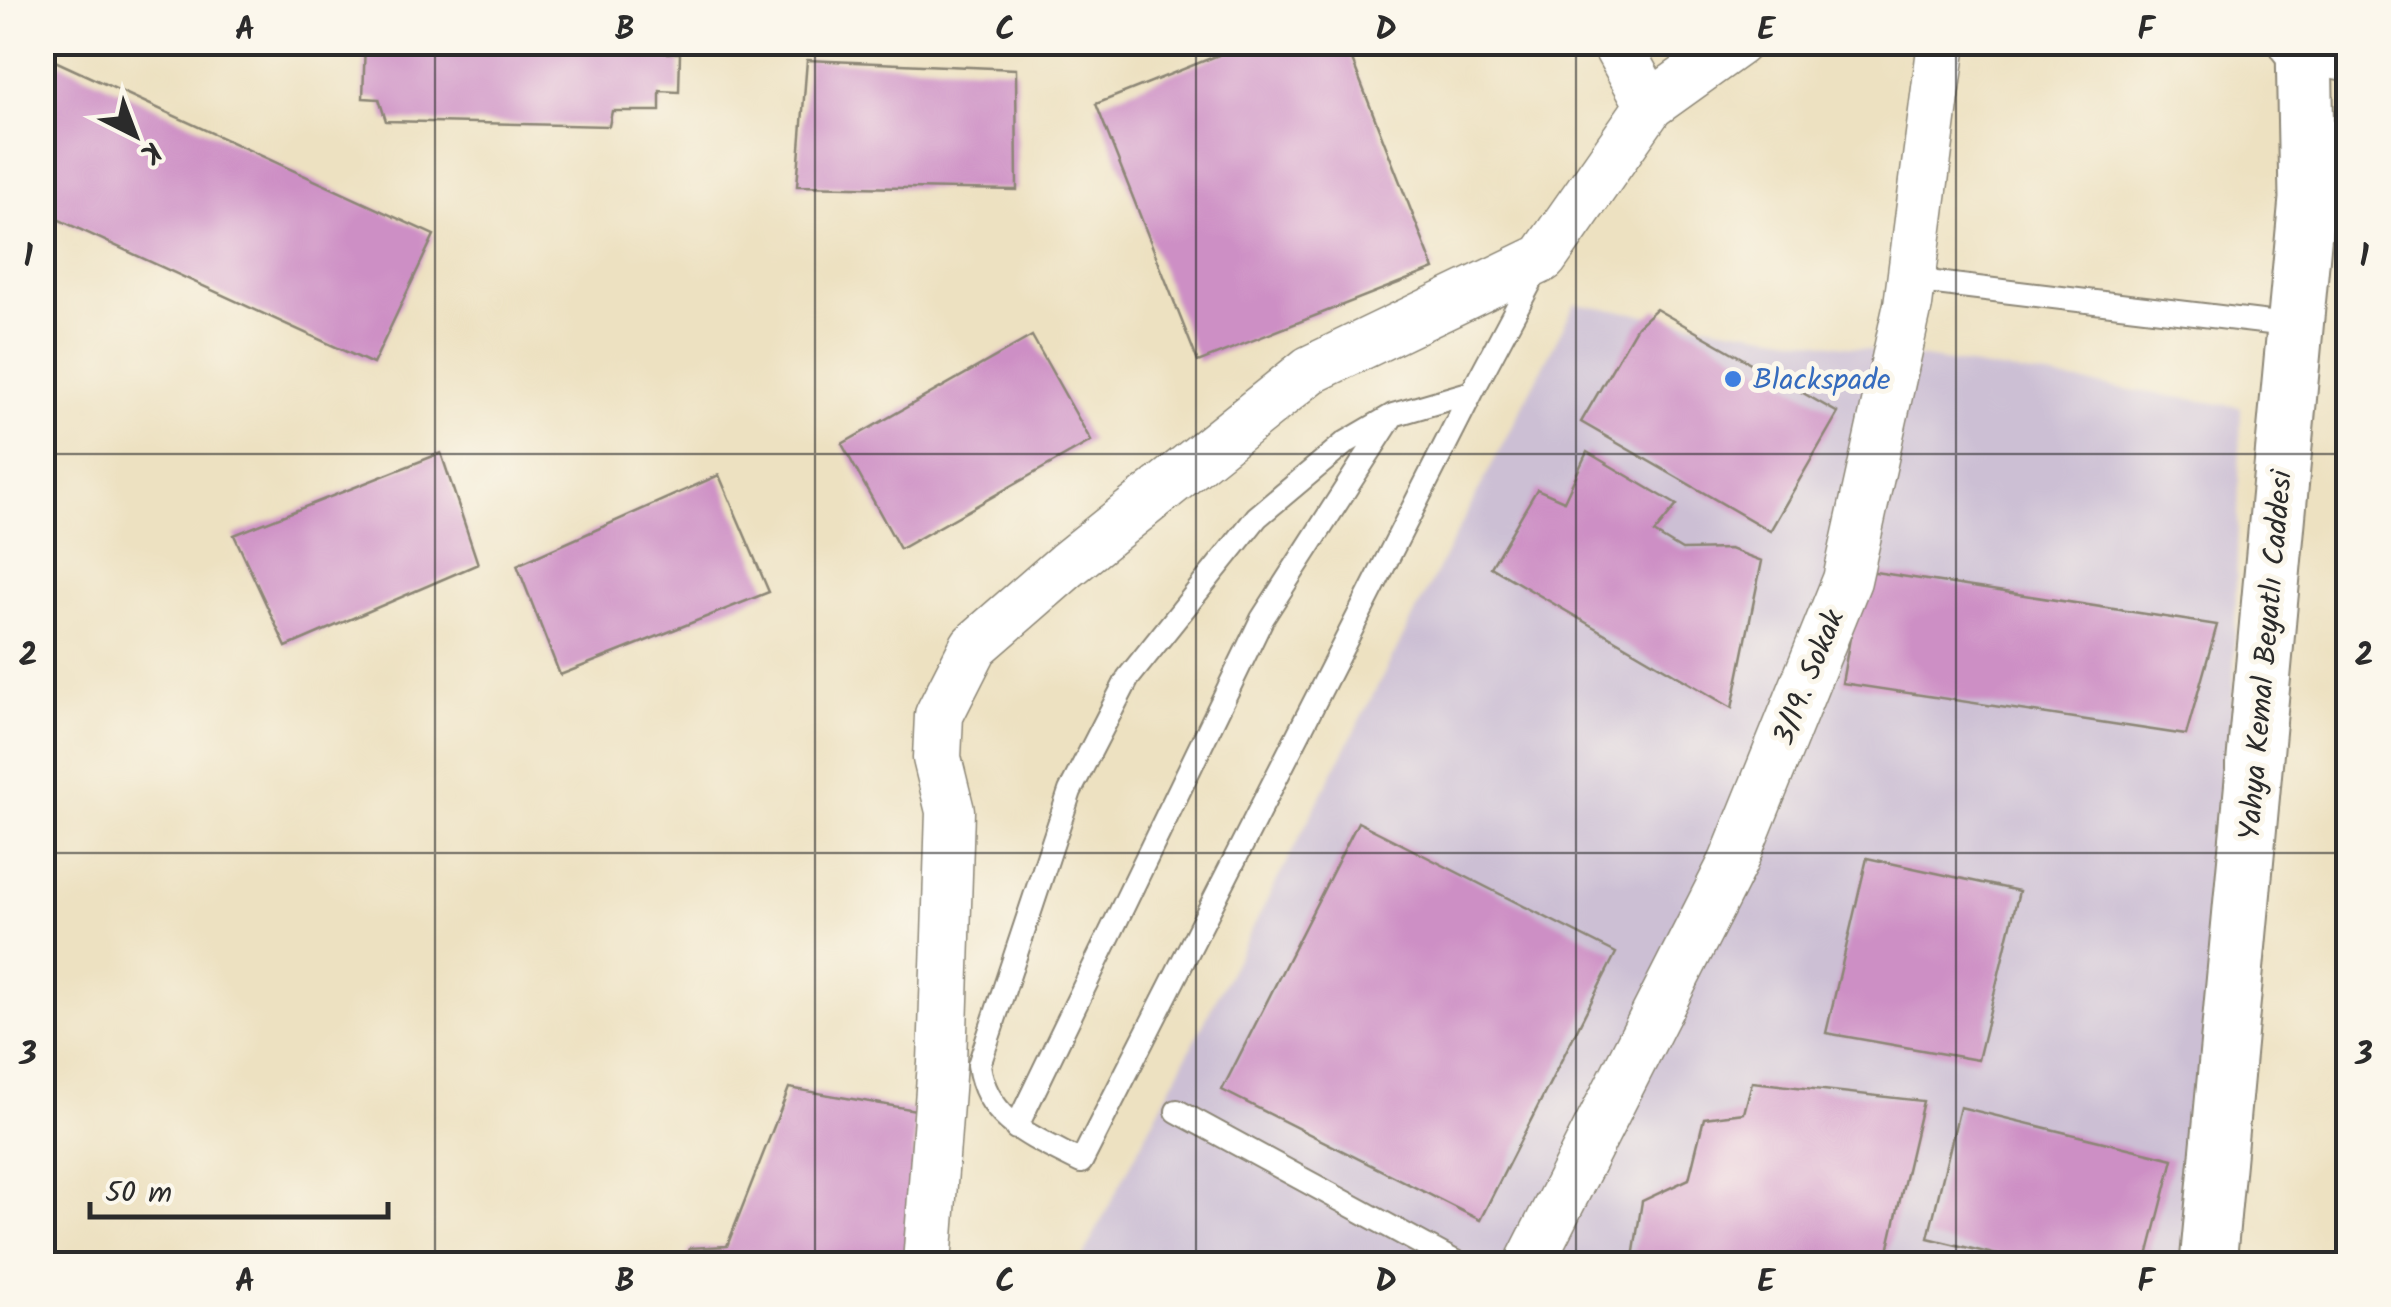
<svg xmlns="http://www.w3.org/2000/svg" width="2391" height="1307" font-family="Kalam,sans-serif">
<rect width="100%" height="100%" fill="#fbf7ec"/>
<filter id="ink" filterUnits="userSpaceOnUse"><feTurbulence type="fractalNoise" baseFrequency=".01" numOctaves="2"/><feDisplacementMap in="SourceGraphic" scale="20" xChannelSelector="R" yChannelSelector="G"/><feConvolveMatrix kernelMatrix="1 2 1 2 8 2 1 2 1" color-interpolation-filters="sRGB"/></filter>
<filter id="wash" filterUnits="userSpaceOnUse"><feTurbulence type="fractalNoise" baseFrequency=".0048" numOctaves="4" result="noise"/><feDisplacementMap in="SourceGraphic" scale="40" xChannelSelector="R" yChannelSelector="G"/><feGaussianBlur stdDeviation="2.25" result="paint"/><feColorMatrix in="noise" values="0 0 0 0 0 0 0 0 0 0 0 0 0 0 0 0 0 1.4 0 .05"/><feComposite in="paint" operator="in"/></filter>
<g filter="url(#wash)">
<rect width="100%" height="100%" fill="#ede1c1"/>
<path fill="#ccbfd4" d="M1575,304L2241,407L2218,1264H1079Z"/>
<g id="blocks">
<path fill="#cd8fc5" d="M365,42H664V53H680L679,92L660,91V111H612L609,126L386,121L379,99L363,98Z
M1251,42H1345L1434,269L1198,362L1096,104Z
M42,55L434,235L373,364L42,212Z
M807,60L1016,69L1017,190L797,186Z
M1656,309L1838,413L1770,531L1581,422L1637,326Z
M1032,336L1091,441L900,549L842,444Z
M1587,452L1677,505L1654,533L1682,550L1730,549L1762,561L1732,708L1491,567L1537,489L1564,501Z
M441,453L478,564L286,647L234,535Z
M719,475L769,592L560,675L517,565Z
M1862,570L2217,625L2186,735L1842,683Z
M1358,822L1616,953L1480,1220L1222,1090Z
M1867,858L2019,891L1978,1060L1826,1033Z
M1752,1082L1923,1101L1885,1264H1632L1642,1201L1689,1179L1704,1118L1744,1113Z
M789,1088L916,1110L910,1264H685L690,1248L727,1246Z
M1960,1107L2173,1159L2146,1264H2034L1928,1238Z"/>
</g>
</g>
<g filter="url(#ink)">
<use href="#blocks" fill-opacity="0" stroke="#8c8676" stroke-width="2.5"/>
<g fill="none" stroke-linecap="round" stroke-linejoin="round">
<g stroke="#8c8676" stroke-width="26">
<path id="lane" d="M1911,280L2295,326
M1393,415L1345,443L1257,517L1128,678L1070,791L979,1065C987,1122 1035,1138 1081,1162L1472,392
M1177,1111L1459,1264
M1016,1128L1262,619L1393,415L1472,392L1538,268"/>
</g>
<g stroke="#8c8676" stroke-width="51">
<path id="street" d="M1615,42L1650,105
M927,1264L942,1063L950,811L937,758L939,715L974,646L1067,565L1310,370L1543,258L1650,105L1738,42
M1529,1264L1733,862L1847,580L1908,305L1942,42"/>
</g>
<g stroke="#8c8676" stroke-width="59">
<path id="secondary" d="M2208,1264L2307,199L2304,44"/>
</g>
<g stroke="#8c8676" stroke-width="59">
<path id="primary" d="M2296,42L2348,53"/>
</g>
<use href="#lane" stroke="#fff" stroke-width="22"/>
<use href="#street" stroke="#fff" stroke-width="48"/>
<use href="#secondary" stroke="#fff" stroke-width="55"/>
<use href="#primary" stroke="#fff" stroke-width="55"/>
</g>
</g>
<path fill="none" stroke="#2b2b2b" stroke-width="2.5" stroke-opacity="0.55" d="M435,42V1264M815,42V1264M1196,42V1264M1576,42V1264M1956,42V1264M42,454H2348M42,853H2348"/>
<circle fill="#3f7fe0" stroke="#fbf7ec" stroke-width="4" cx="1733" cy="379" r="10"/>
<g text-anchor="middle" stroke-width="10" stroke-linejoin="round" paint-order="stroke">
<g font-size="30" fill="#366cbe" stroke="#fbf7ec" text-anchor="start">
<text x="1753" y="389">Blackspade</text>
</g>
<g font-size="30" fill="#2b2b2b" stroke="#fbf7ec">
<text transform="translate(2265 655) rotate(-85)" y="10">Yahya Kemal Beyatlı Caddesi</text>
<text transform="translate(1808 677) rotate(-68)" y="10">3/19. Sokak</text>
</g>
</g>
<rect width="2391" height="1307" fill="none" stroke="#fbf7ec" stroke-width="110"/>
<g transform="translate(135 135) rotate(138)" stroke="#fbf7ec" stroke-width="8" paint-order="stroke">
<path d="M0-8L18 38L0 25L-18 38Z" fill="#2b2b2b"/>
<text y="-15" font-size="28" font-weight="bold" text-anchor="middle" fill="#2b2b2b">K</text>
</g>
<path d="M90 1202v15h298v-15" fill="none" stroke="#2b2b2b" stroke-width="5"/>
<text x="105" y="1202" font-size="30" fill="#2b2b2b" stroke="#fbf7ec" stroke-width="8" paint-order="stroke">50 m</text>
<rect x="55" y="55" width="2281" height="1197" fill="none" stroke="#2b2b2b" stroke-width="4"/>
<g font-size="32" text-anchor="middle" font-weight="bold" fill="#2b2b2b">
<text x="245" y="39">A</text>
<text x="625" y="39">B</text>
<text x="1005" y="39">C</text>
<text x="1386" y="39">D</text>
<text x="1766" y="39">E</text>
<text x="2146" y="39">F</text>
<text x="28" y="266">1</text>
<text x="2364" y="266">1</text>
<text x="28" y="665">2</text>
<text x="2364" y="665">2</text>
<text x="28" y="1064">3</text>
<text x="2364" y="1064">3</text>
<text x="245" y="1291">A</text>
<text x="625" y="1291">B</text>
<text x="1005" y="1291">C</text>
<text x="1386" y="1291">D</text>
<text x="1766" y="1291">E</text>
<text x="2146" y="1291">F</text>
</g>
</svg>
